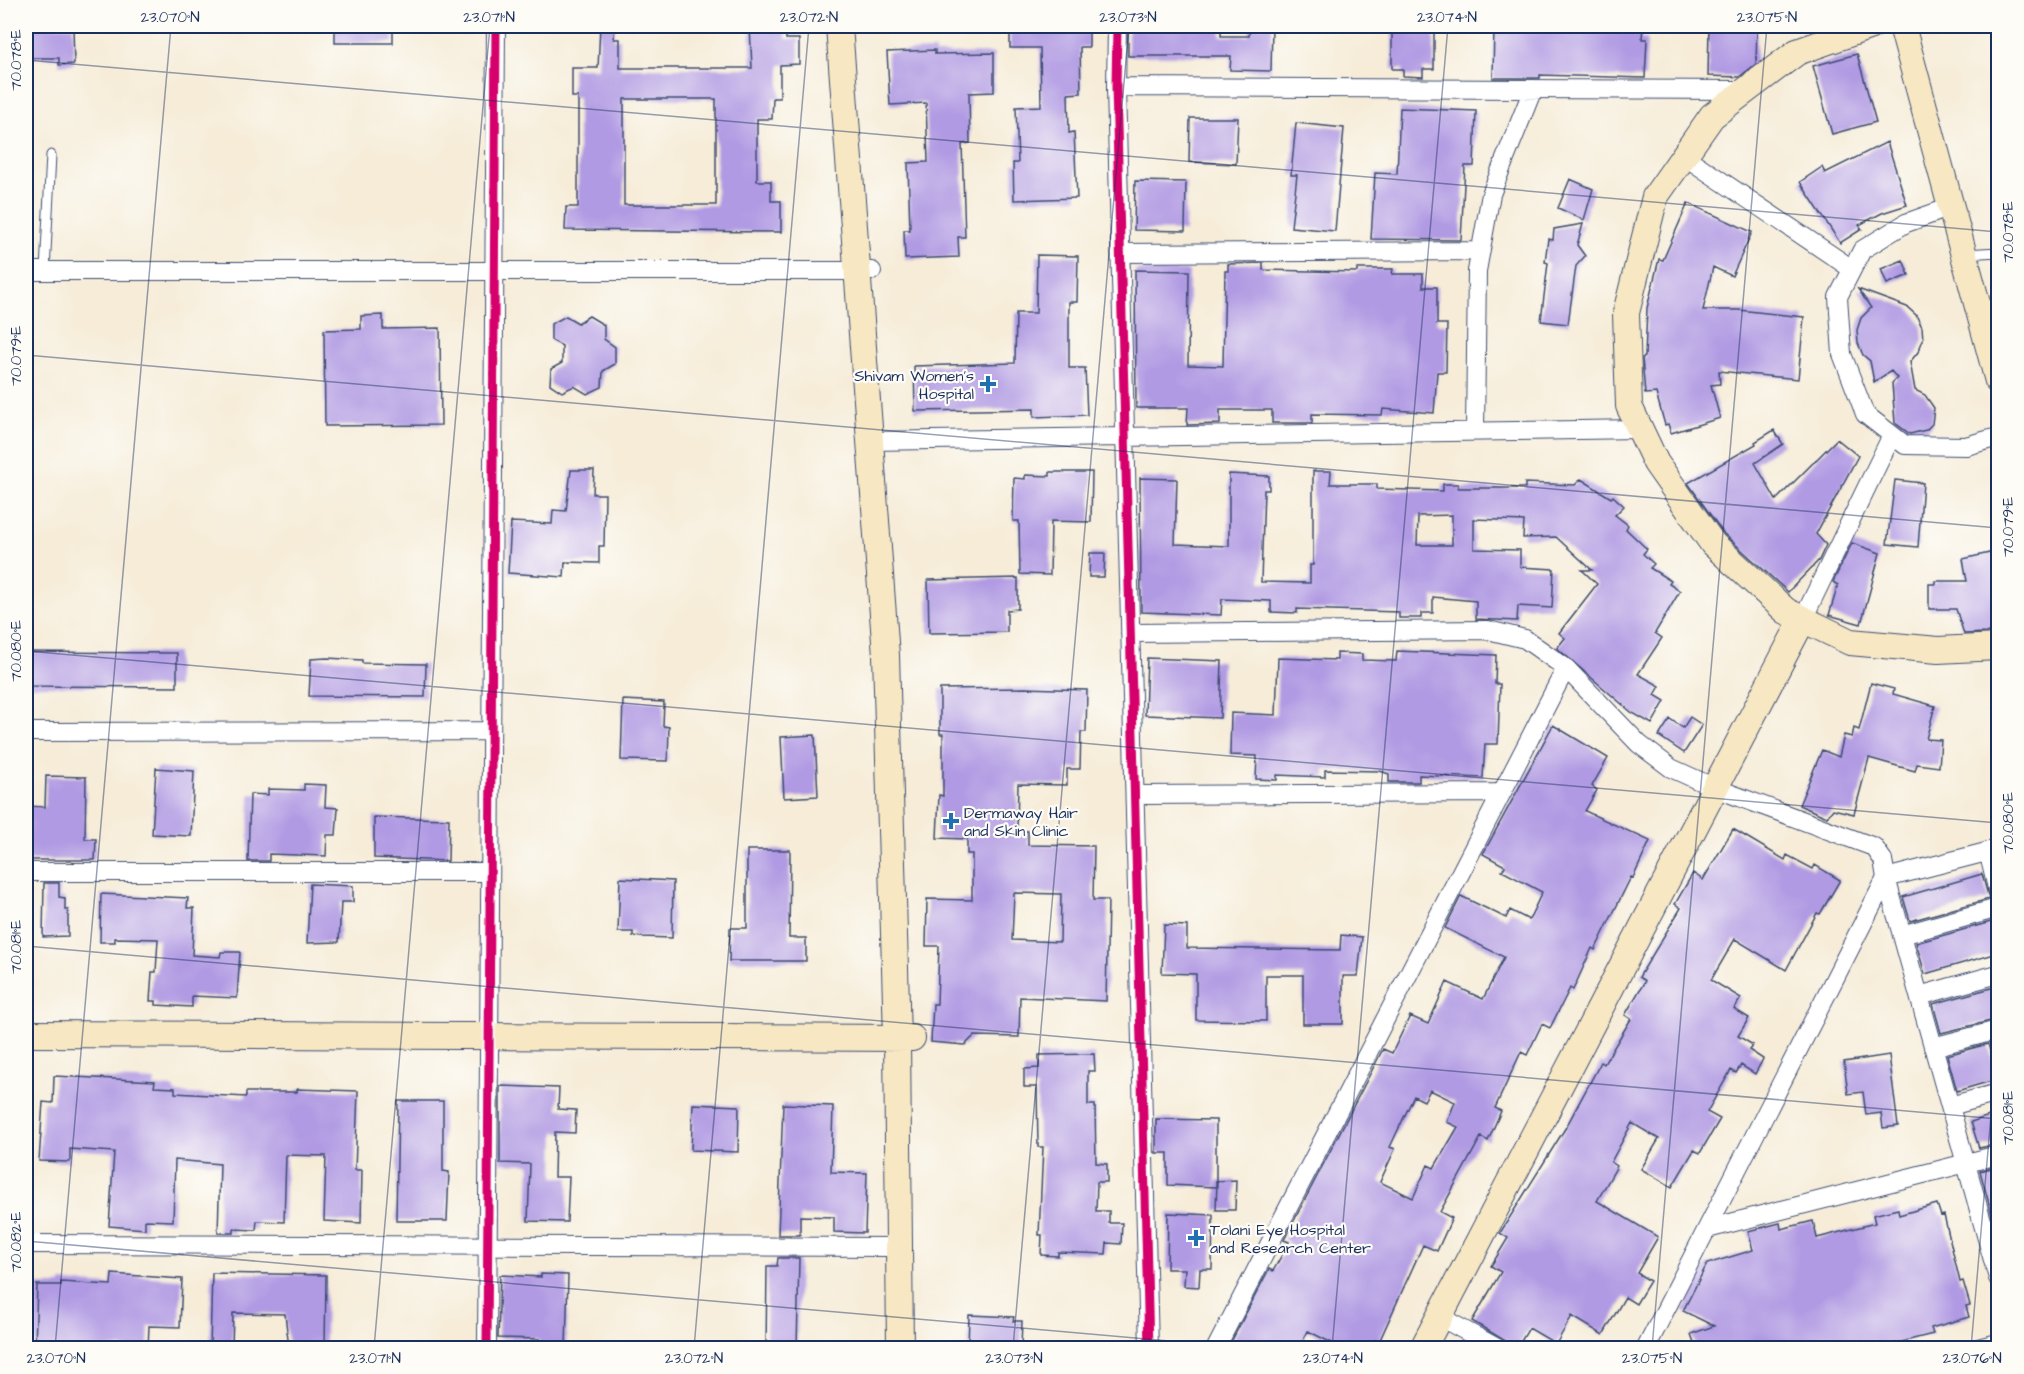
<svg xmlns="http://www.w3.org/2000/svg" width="2024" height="1374" font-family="'Architects Daughter',sans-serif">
<rect width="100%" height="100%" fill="#fdfcf7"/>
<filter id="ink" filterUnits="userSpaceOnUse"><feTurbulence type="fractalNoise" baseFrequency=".0167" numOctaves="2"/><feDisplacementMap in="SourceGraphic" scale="12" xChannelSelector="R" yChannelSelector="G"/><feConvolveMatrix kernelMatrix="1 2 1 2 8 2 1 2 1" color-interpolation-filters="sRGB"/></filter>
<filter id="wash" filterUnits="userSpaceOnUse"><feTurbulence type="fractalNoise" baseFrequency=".008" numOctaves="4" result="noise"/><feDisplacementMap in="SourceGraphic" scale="24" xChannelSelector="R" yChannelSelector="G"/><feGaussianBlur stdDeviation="1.35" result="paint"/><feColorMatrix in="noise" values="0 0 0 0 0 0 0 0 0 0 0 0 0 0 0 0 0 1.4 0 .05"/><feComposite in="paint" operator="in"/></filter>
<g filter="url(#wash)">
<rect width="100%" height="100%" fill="#f6ecd8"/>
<g id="blocks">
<path fill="#b09ae3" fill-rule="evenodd" d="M59,26H73L74,64L59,65V58H26V27Z
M335,26H393V43H335Z
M600,26H615L614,39H620V68H752L750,26H785L786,39H799V64L780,65V98H773L772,119H757V181H771V201H781V232L565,230L566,207H578V97H572V68H598ZM624,99H716V205H624Z
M1010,26H1089V47H1080L1081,93L1068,94L1069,133L1074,132L1077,198L1014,200L1013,163H1018L1016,107L1041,106L1040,48H1010Z
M1128,26H1221V36H1249L1250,26H1272L1271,71L1230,70L1231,56H1128Z
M1494,26H1643L1642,39H1647L1645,78L1540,75V78H1493Z
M1709,26H1757L1756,64L1739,77L1708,76Z
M1392,28L1434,29V69H1423V77L1403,76V69H1392Z
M935,50V54L994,53V92L969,93L970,143L962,144L965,237H958L959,257L905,259L904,230H910L908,163L928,162L926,103L890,105L887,52Z
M1857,54L1876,122L1832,134L1813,66Z
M1400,108L1476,111L1474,166H1465L1461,240L1371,239L1375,173L1397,174Z
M1190,118H1238L1236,164L1189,162Z
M1296,123L1344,128L1335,231L1291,227L1297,175H1291Z
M1887,142L1907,205L1882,213L1859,225L1862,229L1840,243L1800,182L1822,167L1825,173Z
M1570,179L1593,189L1584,220L1558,208Z
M1135,181L1186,182L1185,231L1134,230Z
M1688,203L1752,232L1732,276L1713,267L1703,310H1739L1804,317L1798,379L1719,371L1720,384L1711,385L1720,418L1671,433L1668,424L1665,425L1656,393L1645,394L1642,358L1645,357L1647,308L1659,259L1663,260Z
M1583,224L1577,245L1585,256L1576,266L1568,324L1541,321L1548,263L1545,262L1548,239L1553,240L1554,229Z
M1037,255L1078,256L1077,302H1069V368H1085L1087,415L1034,417V409L915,411L914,366L1015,363L1016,313H1036Z
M1903,260L1909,275L1887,284L1881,269Z
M1263,263V270L1357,272V269H1393L1392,274H1423V287H1437V324H1447L1446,372H1437L1434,413L1383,409L1382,415L1312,414V423H1272V410H1220V424L1187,425L1188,408H1136L1135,270L1189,271L1188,365L1223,366L1225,271H1228V264Z
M1858,289L1907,307L1916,315L1922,327L1923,340L1918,352L1910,362L1915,390L1925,395L1934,408L1932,424L1926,430L1910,434L1895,423L1892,383L1897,378L1891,371L1874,382L1870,361L1863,355L1858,343L1857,330L1861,318L1871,308Z
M383,315V329L440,328L441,425L325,426L324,330L361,329V316Z
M566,316L578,323L589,316L604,325V339L615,347V364L603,371L602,387L587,394L574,386L562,392L550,384L551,369L562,363V346L551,340V324Z
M1774,430L1783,444L1755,463L1776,500L1837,439L1858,456L1816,534L1826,545L1819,560L1788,592L1724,534L1688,483L1756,444L1755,442Z
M571,470H594L593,494H605L604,546H599V563L565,562L564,577L508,573L511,522L552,524L553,510L566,511Z
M1313,471H1331L1330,484H1377V489L1443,491V484H1458V488H1525V483L1575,485L1581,479L1611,498L1613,496L1624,506L1615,515L1628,525L1626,529L1647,549L1643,554L1654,564L1650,568L1671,581L1669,584L1680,591L1655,633L1662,638L1638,674L1660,686L1655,695L1665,701L1652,724L1631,712L1557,648L1565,638L1559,633L1597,584L1582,570H1592L1556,537L1523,538L1524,521L1474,519V549L1520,550V567L1554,569L1552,608L1518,606L1517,621L1476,619V601L1433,597V613H1421V618H1399V612L1297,609V613L1271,612V601L1222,599L1221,615L1141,612L1140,478L1177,479L1175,544L1229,546V474L1269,476V490H1264L1261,582L1310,583V565H1313ZM1452,515V545H1417L1418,516Z
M1050,472H1092L1091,522L1051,521L1050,575L1020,574L1019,521H1013L1014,478L1025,479V475L1050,476Z
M1895,480L1923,483L1918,547L1887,544Z
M1852,543L1880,553L1861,624L1829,615L1838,585L1833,582Z
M1998,551V628L1986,633L1964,634L1956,609H1929V584H1936V581H1967L1963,559Z
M1090,553H1105L1104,577H1089Z
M1018,578V609L1007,610V632L929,633L928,580Z
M1397,651L1496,655L1495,684H1500L1498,744H1485L1483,778L1419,775V782H1389V774L1380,771L1325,770V777L1277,775V780L1256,779L1257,756L1230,755L1231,713L1276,715L1278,658L1337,660V653L1362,654V660L1396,661Z
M26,652L177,653V687L26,686Z
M327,658L362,660V663L426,664L425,697L309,696L311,659Z
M1147,658L1222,661L1220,718L1145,715Z
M1871,683L1894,689L1893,694L1935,706L1926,739L1941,740L1939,767L1917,764L1915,771L1869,758L1854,814L1833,809L1827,817L1799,805L1822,750L1839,757L1844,735L1852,737L1854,728L1859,730Z
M1025,688L1087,690L1086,732H1081L1080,769H1067V785L1018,784L1017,831H1028V845L1094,846L1093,900H1108L1106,1001L1020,997L1019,1037L974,1036L965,1045L931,1042L933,1004H937L939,946H926L927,899L972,900V854H967V839L937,838L939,795L943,796V734H940V689ZM1014,893L1061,894L1060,942L1012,940Z
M623,700L664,702L663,726L669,727L668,761L621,760Z
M1690,717L1702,725L1684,753L1659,736L1670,719L1683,728Z
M1553,725L1608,758L1592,786L1597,790L1585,811L1650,841L1633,878L1631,877L1595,950L1592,948L1573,990L1570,988L1550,1028L1542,1024L1527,1055L1521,1052L1495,1108L1501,1111L1488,1141L1481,1137L1440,1212L1452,1218L1437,1251L1423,1245L1379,1342L1375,1340L1370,1348H1342L1308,1331L1299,1348H1228L1269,1269L1273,1271L1289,1242L1284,1240L1383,1049L1392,1053L1410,1016L1428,1024L1447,982L1483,999L1504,957L1445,928L1461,896L1506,918L1510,910L1529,920L1542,892L1502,871L1505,866L1483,854ZM1430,1090L1455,1102L1447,1122L1458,1127L1434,1168L1428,1165L1413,1198L1380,1182L1395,1149L1390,1147L1414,1096L1424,1101Z
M815,735L818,796L784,798L781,737Z
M156,768L194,771L191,836L152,834Z
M46,776L86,777L85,839H96L95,860H26V806L45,807Z
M304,784L326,785L325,807L338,808L336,835H327L326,856L269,854V861H248L250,794L268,795V789L304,790Z
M374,817L449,819L448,861L374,858Z
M1733,829L1785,860L1787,855L1813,869L1815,865L1840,880L1820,914L1817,913L1786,970L1735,939L1711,980L1741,998L1734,1009L1749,1018L1738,1036L1753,1045L1749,1050L1763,1059L1755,1074L1741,1065L1736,1073L1731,1070L1707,1112L1720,1119L1700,1153L1694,1150L1672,1187L1641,1169L1659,1139L1632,1123L1611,1162L1617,1166L1597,1201L1658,1237L1637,1273L1650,1281L1636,1304L1625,1297L1603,1335L1572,1316L1556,1344L1529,1328L1517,1348L1472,1321L1501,1272L1491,1266L1508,1238L1500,1233L1566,1127L1601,1062L1604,1064L1631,1019L1625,1015L1645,981L1639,977L1681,908L1675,904L1693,873L1703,880Z
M747,850H790L789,938H806V961H729L730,928H747Z
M1982,874L1989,899L1910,921L1903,897Z
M620,878L673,881L672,938L641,937L633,936V932H618Z
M44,883H59V897L65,898V910H68V936L43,937Z
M310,884L353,886V902H341L339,942L307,943Z
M101,894L188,898L187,908H194L192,955L220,957L221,952H240L237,998L192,996V1007L156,1005V1001H150L152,972H156L158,939L115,938V942H100Z
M1998,920V953L1925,974L1916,943Z
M1164,925L1187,926V948L1340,950L1341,935L1362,937L1358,976H1343V1024H1303V975H1266V1021L1196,1020V974L1162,973Z
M1995,987L1998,998V1019L1941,1033L1933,1004Z
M1988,1044L1998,1079L1957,1091L1947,1055Z
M1094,1054L1095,1071H1088V1105H1095L1096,1163L1107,1164V1182H1097L1096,1211H1109V1223H1122L1121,1244L1107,1243L1106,1254L1058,1252V1256L1041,1255L1042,1235H1039L1043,1147H1038L1037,1087H1024V1069L1039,1068V1055Z
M1889,1055L1898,1126L1883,1128L1881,1113L1866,1115L1863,1092L1848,1094L1844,1062Z
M54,1076L155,1081L154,1087L175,1088V1093L246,1097V1092H297V1089L358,1091L355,1170H362L361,1223L324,1221L326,1156L286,1155L284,1222L257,1221L256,1230L234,1229V1233H218L220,1164L175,1160L173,1221L145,1220V1229L109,1226L114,1152L70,1149V1162L39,1161L43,1102L53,1103Z
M500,1086L559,1088L558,1109L576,1110L575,1133L555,1132L554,1177H569L567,1222L528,1221L530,1164L500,1163Z
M398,1101H443V1171L449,1172L447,1221H396Z
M693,1104L739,1106L738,1152L691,1150Z
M783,1104L833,1106L831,1172L867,1173L865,1233L834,1232V1217L800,1216V1235H778Z
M1998,1113V1144L1979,1148L1971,1122Z
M1156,1119L1216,1120V1187L1168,1185V1153H1156Z
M1998,1166V1229H1996L1980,1171Z
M1236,1180L1235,1210H1216L1217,1181Z
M1937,1204L1941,1216L1944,1215L1960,1282L1963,1281L1970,1305L1966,1306L1969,1317L1931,1328L1933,1334L1889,1345L1890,1348H1696L1691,1334L1714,1326L1683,1311L1707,1264L1753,1250L1748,1231L1780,1223L1781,1229L1813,1221L1817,1238L1875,1223L1873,1215L1898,1209L1899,1215Z
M1168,1213L1213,1215L1212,1269H1200L1199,1287L1184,1286L1185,1269H1167Z
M778,1258H799L797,1348H766L767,1266H777Z
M212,1273L326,1275L325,1348H289L285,1314L233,1313L232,1348H210Z
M112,1274L182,1279L180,1327L149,1326L148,1348H35L37,1285H61V1282L111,1285Z
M541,1274L568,1275L566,1348H538L539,1339L498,1338L500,1275L541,1277Z
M969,1315L1014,1317L1013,1321H1022L1021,1348H968Z"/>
</g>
</g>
<g filter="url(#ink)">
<use href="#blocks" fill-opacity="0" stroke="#3c4b70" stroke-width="1.5"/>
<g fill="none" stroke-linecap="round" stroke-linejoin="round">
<g stroke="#3c4b70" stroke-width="11">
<path id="lane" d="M1965,254L1998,252
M45,271L51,155"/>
</g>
<g stroke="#3c4b70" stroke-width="20">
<path id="street" d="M1117,26L1116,87L1149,1348
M1116,87L1746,90
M1684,156L1852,269
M1951,207L1906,223L1862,250L1838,297L1842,354L1865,414L1905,445L1966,446L1998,437
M1120,253L1481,251
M26,271H872
M1475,431L1477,271L1491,194L1533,89
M870,441L1639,429
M1803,619L1892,435
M1130,633L1488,630L1525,639L1566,668L1639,744L1671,768L1715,788L1874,847L1883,860L1886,878L1998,1278
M26,732L491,731
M1135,795L1502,793
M1988,851L1998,892
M26,872H490
M1886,878L1998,849
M1902,935L1998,908
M1919,996L1998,974
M1933,1047L1998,1030
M1950,1106L1998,1093
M1707,1229L1998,1155
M26,1244L899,1247
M1440,1317L1497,1348
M487,1348L496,26
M1216,1348L1566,668
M1646,1348L1886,878
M1978,1348L1998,1343"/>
</g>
<g stroke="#3c4b70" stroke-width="28">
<path id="secondary" d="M839,26L886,655L897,1038L900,1348
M1871,26L1797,52L1712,116L1655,197L1626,313L1629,406L1656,463L1713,544L1786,611L1850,642L1938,650L1998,647
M1902,26L1998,381
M26,1034L912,1038
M1423,1348L1803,619"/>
</g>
<use href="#lane" stroke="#fff" stroke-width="9"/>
<use href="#street" stroke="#fff" stroke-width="18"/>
<use href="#secondary" stroke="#f7e8c3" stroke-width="26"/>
<g stroke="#fdfcf7" stroke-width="13">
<path id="cycleway" d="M1117,26L1116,87L1149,1348
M487,1348L496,26"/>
</g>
<use href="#cycleway" stroke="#d6006c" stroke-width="9"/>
</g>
</g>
<path fill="none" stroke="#1b2f5e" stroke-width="1.5" stroke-opacity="0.45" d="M26,60L1998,232M26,355L1998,528M26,651L1998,823M26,946L1998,1119M26,1241L1249,1348M55,1348L171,26M374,1348L490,26M694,1348L809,26M1013,1348L1129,26M1332,1348L1448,26M1652,1348L1767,26M1971,1348L1998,1034"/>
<g fill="#1f6fb2" stroke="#fdfcf7" stroke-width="2">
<path d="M985 375h6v6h6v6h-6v6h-6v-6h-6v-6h6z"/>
<path d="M948 812h6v6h6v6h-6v6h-6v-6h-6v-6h6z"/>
<path d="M1193 1229h6v6h6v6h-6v6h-6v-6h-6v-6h6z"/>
</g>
<g text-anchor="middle" stroke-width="4.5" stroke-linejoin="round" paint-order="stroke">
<g font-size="16" fill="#1b2f5e" stroke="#fdfcf7" text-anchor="start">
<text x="974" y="381" text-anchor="end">Shivam Women's<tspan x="974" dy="18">Hospital</tspan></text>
<text x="964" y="818">Dermaway Hair<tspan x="964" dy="18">and Skin Clinic</tspan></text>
<text x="1210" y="1235">Tolani Eye Hospital<tspan x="1210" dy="18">and Research Center</tspan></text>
</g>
</g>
<rect width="2024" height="1374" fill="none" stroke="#fdfcf7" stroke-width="66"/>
<rect x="33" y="33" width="1958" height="1308" fill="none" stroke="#1b2f5e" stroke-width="2"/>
<g font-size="15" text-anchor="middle" fill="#1b2f5e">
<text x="170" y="22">23.070°N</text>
<text x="489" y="22">23.071°N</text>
<text x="809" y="22">23.072°N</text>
<text x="1128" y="22">23.073°N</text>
<text x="1447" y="22">23.074°N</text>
<text x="1767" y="22">23.075°N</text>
<text transform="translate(16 60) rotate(-90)" y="5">70.078°E</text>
<text transform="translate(2008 232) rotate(-90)" y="5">70.078°E</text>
<text transform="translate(16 356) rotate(-90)" y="5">70.079°E</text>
<text transform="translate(2008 527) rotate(-90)" y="5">70.079°E</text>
<text transform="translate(16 651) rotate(-90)" y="5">70.080°E</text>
<text transform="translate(2008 823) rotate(-90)" y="5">70.080°E</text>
<text transform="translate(16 947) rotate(-90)" y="5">70.081°E</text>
<text transform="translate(2008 1118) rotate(-90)" y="5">70.081°E</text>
<text transform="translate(16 1242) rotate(-90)" y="5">70.082°E</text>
<text x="56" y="1363">23.070°N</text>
<text x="375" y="1363">23.071°N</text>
<text x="694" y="1363">23.072°N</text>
<text x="1014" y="1363">23.073°N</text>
<text x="1333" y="1363">23.074°N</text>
<text x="1652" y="1363">23.075°N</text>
<text x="1972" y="1363">23.076°N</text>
</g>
</svg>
